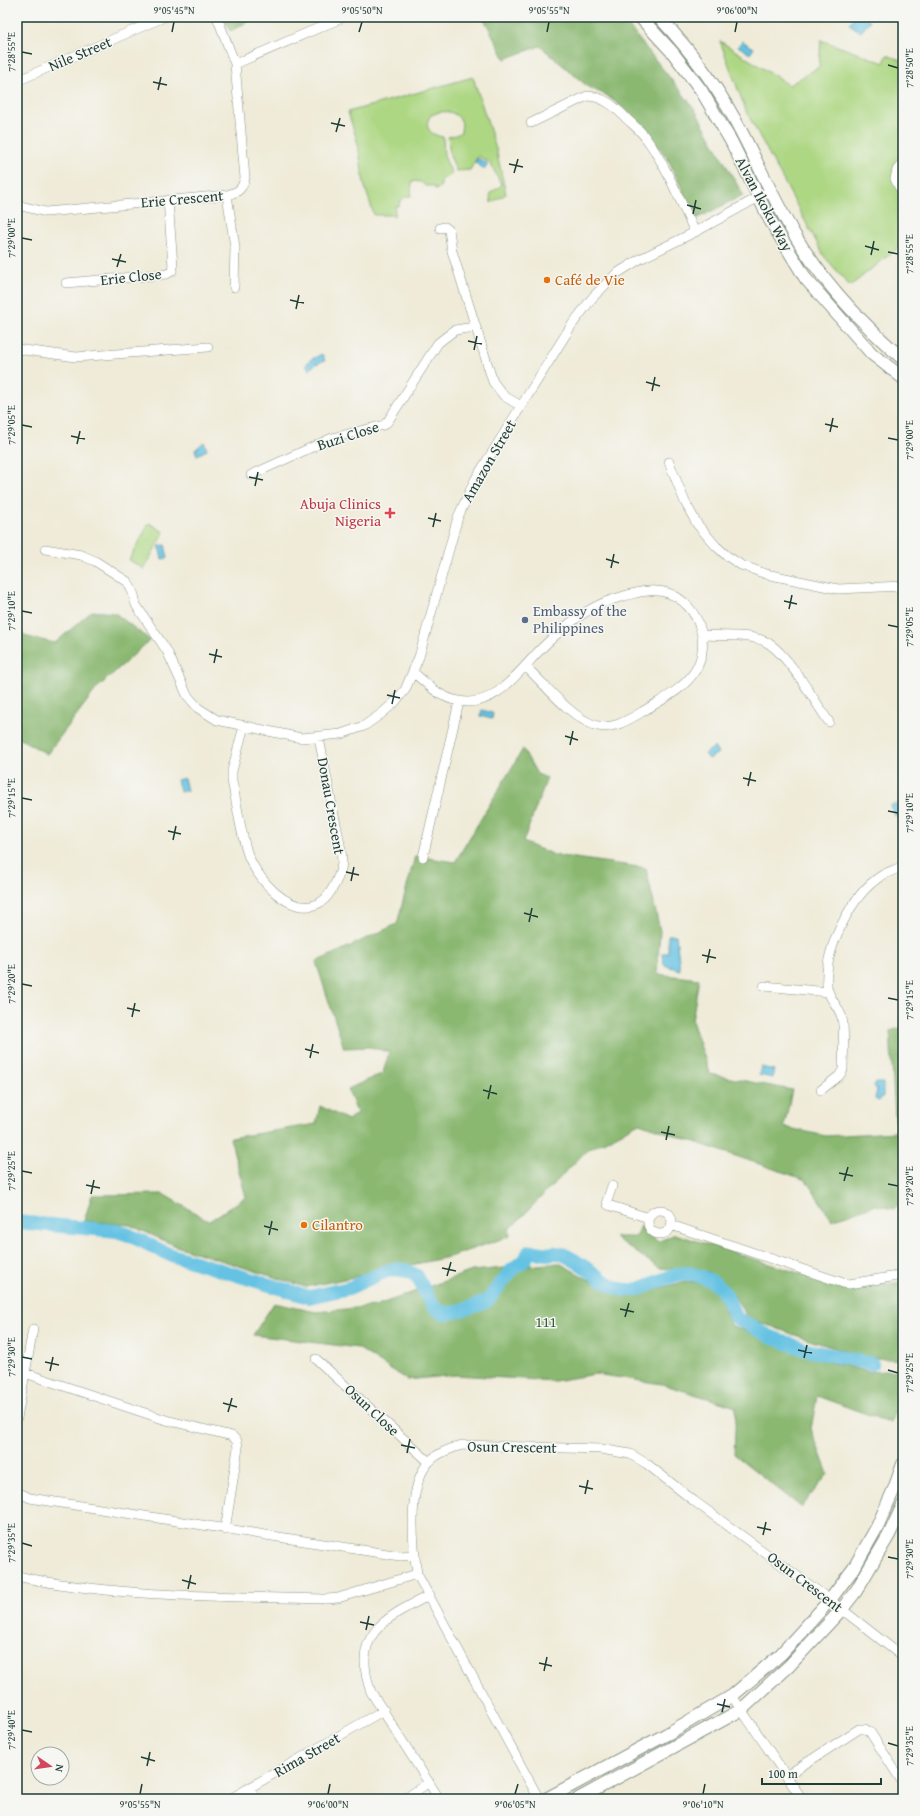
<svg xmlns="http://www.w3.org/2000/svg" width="920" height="1816" font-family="'Gentium Book Plus',serif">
<rect width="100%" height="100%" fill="#f6f6f2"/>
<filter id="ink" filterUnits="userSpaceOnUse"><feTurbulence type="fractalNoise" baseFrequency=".025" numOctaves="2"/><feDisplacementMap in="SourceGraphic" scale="8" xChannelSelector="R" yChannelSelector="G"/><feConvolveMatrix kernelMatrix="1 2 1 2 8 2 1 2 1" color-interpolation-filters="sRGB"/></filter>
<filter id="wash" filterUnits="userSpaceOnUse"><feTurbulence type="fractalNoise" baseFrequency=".012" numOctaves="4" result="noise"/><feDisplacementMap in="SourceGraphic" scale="16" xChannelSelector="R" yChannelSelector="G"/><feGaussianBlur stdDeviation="0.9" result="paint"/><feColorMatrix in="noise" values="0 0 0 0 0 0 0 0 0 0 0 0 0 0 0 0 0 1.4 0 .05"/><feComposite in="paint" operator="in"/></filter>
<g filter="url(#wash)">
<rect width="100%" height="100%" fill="#efebd8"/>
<path fill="#add783" stroke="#668a5c" d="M821,40L884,63L887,55L903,61V244L850,286L824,256L746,111L720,41L789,85L819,67Z
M473,77L496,149L506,194L491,203L490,193L502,185L490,163L478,156L470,170L456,171L450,155L448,137L456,135L461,132L462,123C457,110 441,109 430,116C423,128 431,135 443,137L444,156L452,174L441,180V186L436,190L433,186H425L421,182L412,181L411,196L405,197L400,201L399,206H395V215H374L364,184L358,144L348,112Z
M149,523L164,532L144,569L129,560Z"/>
<path fill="#8ab871" stroke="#547a52" d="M224,17H258L230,31Z
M483,17H614L630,28L694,108L743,195L696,219L668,159L648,134L627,111L606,95L588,87L540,46L505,59Z
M92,611L115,613L150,640L97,688L47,754L17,737V630L28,637L55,643Z
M523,749L537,774L547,778L523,842L554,855L646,868L660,931L657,974L699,979L692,1021L710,1074L792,1090L784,1127L826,1136L896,1132L890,1031L903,1027V1200L894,1209L875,1205L832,1220L806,1180L639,1123L586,1151L509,1230L510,1236L449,1257L306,1287L176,1246L130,1225L84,1221L92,1195L163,1194L209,1221L246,1197L230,1138L316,1124L320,1106L348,1120L357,1113L348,1089L383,1073L389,1052L370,1047L344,1048L316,962L397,924L415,856L455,862Z
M641,1226L658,1242L675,1234L846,1288L903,1282V1360L863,1357L809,1340L748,1318L735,1297L709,1272L659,1268L614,1237H636Z
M559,1263L586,1278L628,1297L686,1281L707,1284L719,1296L731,1325L806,1356L870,1372L903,1370V1391L891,1423L817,1396L811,1429L828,1474L801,1507L734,1454L736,1407L662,1384L595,1374L555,1381L455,1375L407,1380L358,1348L253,1335L274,1303L316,1312L375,1306L472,1271Z"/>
<path fill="#65c2e3" stroke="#42808c" d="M854,17H865L870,21L861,32L849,24Z
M742,41L754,48L750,54L738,46Z
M477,158L488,164L485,169L475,163Z
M322,354L325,360L314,365L310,370L306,365L310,360Z
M204,442L207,450L197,455L195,450Z
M165,545L168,558L162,559L159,546Z
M482,710L493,713L492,719L480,716Z
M714,747L718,753L709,759L705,754Z
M184,778L187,791L180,792L177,780Z
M896,803L901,814L896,817L890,806Z
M668,935H676L680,970L664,965L663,953H668Z
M761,1067L774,1070L772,1078L759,1075Z
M876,1083H883V1096L879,1101L876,1100L875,1098L877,1090L874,1086Z"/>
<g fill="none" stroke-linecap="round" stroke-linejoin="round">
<path stroke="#65c2e3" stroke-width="14" d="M17,1222L117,1231L129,1235L168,1254L309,1297L349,1288L384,1272L396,1269L407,1271L417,1276L429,1300L435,1308L443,1313H451L478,1305L487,1301L512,1270L525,1260L529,1252C539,1251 539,1253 547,1254C550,1254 553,1252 556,1253C572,1253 601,1282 617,1288C641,1297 662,1274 687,1273C691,1273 697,1276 702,1277C722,1283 729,1299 735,1317L769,1336L806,1350L872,1364"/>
</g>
</g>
<g filter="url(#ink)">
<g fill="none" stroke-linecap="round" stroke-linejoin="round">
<g stroke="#879486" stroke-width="10">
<path id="minor" d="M235,64L344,17
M17,81L164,17
M531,123L587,96C603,96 615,107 626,118C632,124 640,130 645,137C664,161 681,203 695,232
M903,163L897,170L895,179L899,187L903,190
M227,195L235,247L234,287
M17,205L46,212L227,195C238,192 242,190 245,178L235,64L217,17
M440,228L445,227L449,230L452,251L493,382L504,396L521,406
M66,283L167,274L172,271L173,266L168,200
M17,349L76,357L208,347
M669,462L685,502L697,524L716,546L727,556L741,565L766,574L838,589L903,586
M251,475L332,438L384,425L388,421L438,343L455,330L475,327
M45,549L81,555L95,561L128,582L134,595L136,605L167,651L187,695L198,708L217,720L301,738L341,734L364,726L381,714L394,703L405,690L419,657L458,517L475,480L571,326L593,297L616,274L640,259L695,232L770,191
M703,635C721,636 748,634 764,641C786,650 815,702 829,722
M413,672C427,684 440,698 459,701C497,709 522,666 546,644C566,625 588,607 614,599C631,594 651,587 668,593C699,604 712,644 695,671C683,690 661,700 642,712C628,720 612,731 594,725C568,715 546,685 525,666
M244,726L232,771V781C237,804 240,829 247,852C255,877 291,920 321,902C330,897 341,874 342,863C342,847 337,831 334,815C329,789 324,763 319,738
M423,857L459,702
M764,986L828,992
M821,1090L839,1076L843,1070C843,1054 845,1032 842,1018C839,1006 827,997 827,985C824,950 851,895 881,876C887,872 896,870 903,866
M612,1186L607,1201L608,1205L649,1218
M648 1222a12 12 0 1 1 24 0a12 12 0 1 1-24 0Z
M671,1225L843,1283L849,1284L903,1275
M316,1359L429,1462
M25,1373L166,1420L232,1436L237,1441L238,1448L225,1530
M17,1418L33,1329
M17,1492L30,1498L400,1556L415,1555
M17,1576C115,1598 226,1596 327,1599L338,1598L417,1574
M430,1595C385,1618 350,1634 371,1692L438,1797
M732,1696L802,1799
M786,1776L859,1729H865L870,1732L903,1783
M250,1787L256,1799
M230,1799L384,1710
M405,1799L429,1782
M539,1799L417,1574C413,1545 407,1485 429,1462C437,1453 450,1449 462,1445L601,1449L630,1454L647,1464L694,1501L830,1600L903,1657
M903,1799V1798"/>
</g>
<g stroke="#879486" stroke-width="14">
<path id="tertiary" d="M640,17L673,53L701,90L731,141L770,220L806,279L872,354L903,378
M659,17C692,52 721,91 743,135C760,168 775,202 794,234C823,282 861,323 903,359
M546,1799L667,1734L732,1696L781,1654L830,1600L854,1568L877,1527L894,1489L903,1464
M578,1799L741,1710L766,1687L789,1666L842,1609L856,1591L889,1535L903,1505"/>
</g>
<use href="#minor" stroke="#fff" stroke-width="9"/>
<use href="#tertiary" stroke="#fff" stroke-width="12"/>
</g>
</g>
<path fill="none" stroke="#1f3d34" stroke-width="1.5" d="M172,32L174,22M359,32L362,22M547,32L549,22M735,32L737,22M22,52L32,54M888,65L898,68M153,82L167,85M158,90L161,77M331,123L345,126M336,132L340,118M509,164L523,167M514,173L518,159M687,205L701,209M693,214L696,200M22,238L32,240M865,246L879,250M888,252L898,254M871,255L874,241M112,259L126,262M117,267L121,254M290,300L304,303M296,309L299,295M468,341L482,344M474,350L477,336M646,382L660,386M652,391L655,377M825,424L838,427M22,425L32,427M830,432L833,418M71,436L85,439M888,438L898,440M77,444L80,431M249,477L263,480M255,486L258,472M428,518L441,521M433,527L436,513M606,559L619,563M611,568L614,554M784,601L797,604M789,609L792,595M22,611L32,613M888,625L898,627M209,654L222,657M214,663L217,649M387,695L400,698M392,704L395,690M565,736L578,740M570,745L573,731M743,778L756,781M748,786L751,772M22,798L32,800M888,811L898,813M168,831L181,834M173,840L176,826M346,872L359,875M351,881L354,867M524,913L538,917M529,922L532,908M702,955L716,958M707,963L710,949M22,984L32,986M888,998L898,1000M127,1008L140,1011M132,1017L135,1003M305,1049L319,1053M310,1058L313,1044M483,1090L497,1094M488,1099L491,1085M661,1132L675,1135M666,1140L669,1126M22,1171L32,1173M839,1173L853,1176M844,1181L848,1167M888,1184L898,1186M86,1185L100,1188M91,1194L94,1180M264,1226L278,1230M269,1235L272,1221M442,1268L456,1271M447,1276L451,1262M620,1309L634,1312M625,1317L629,1303M798,1350L812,1353M22,1357L32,1359M804,1358L807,1345M45,1362L59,1365M888,1370L898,1373M50,1371L53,1357M223,1403L237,1407M228,1412L232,1398M401,1445L415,1448M407,1453L410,1439M579,1486L593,1489M585,1494L588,1480M757,1527L771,1530M763,1535L766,1522M22,1543L32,1546M888,1557L898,1559M182,1580L196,1584M188,1589L191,1575M360,1622L374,1625M366,1630L369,1616M539,1663L552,1666M544,1671L547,1657M717,1704L730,1707M722,1712L725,1699M22,1730L32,1732M888,1743L898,1746M141,1757L155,1761M147,1766L150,1752M140,1794L142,1784M328,1794L330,1784M515,1794L518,1784M703,1794L705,1784"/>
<g fill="#e8710a" stroke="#f6f6f2" stroke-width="1.5">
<circle cx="547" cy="280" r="4"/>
<circle cx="304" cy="1225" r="4"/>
</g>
<path fill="#e0444e" stroke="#f6f6f2" stroke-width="1.5" d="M388 507h4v4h4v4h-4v4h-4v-4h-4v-4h4z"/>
<circle fill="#5c6f8a" stroke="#f6f6f2" stroke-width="1.5" cx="525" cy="620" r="4"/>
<g text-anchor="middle" stroke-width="3" stroke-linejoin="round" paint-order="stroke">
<g font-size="15" fill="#1f3d34" stroke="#f6f6f2">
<text transform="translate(80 54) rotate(-23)" y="5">Nile Street</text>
<text transform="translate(182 199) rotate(-5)" y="5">Erie Crescent</text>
<text transform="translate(764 204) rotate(62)" y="5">Alvan Ikoku Way</text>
<text transform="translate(131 277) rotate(-6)" y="5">Erie Close</text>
<text transform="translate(348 436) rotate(-18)" y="5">Buzi Close</text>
<text transform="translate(489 461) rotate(-60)" y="5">Amazon Street</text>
<text transform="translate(331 806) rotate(80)" y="5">Donau Crescent</text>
<text transform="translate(372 1410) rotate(43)" y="5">Osun Close</text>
<text transform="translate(512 1447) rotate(1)" y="5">Osun Crescent</text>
<text transform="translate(805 1582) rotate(37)" y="5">Osun Crescent</text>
<text transform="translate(307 1755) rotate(-30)" y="5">Rima Street</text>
</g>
<g font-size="15" fill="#c56008" stroke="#f6f6f2" text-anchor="start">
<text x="555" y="285">Café de Vie</text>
<text x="312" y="1230">Cilantro</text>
</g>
<g font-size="15" fill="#be3a42" stroke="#f6f6f2" text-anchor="end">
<text x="381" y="509">Abuja Clinics<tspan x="381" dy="17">Nigeria</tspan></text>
</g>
<g font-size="15" fill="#4e5e75" stroke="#f6f6f2" text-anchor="start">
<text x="533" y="616">Embassy of the<tspan x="533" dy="17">Philippines</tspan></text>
</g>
<g font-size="15" fill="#3b5c44" stroke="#f6f6f2">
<text x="546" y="1327">111</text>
</g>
</g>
<rect width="920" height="1816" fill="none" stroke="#f6f6f2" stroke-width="44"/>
<g transform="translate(50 1766) rotate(103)"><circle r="19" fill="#f6f6f2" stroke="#a0aca6"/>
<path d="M0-3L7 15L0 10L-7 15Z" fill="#d1495b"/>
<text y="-6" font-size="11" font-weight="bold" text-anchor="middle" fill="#1f3d34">N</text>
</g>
<path d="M762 1778v6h119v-6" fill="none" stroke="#1f3d34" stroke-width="2"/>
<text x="768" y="1778" font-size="12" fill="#1f3d34" stroke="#f6f6f2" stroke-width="3" paint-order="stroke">100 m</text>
<rect x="22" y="22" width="876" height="1772" fill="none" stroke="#1f3d34" stroke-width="1.5"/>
<g font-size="10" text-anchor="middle" fill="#1f3d34">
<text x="174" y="14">9°05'45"N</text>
<text x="362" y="14">9°05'50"N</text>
<text x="549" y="14">9°05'55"N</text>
<text x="737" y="14">9°06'00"N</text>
<text transform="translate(11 52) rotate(-90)" y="4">7°28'55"E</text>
<text transform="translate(909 68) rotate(-90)" y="4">7°28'50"E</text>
<text transform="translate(11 238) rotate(-90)" y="4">7°29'00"E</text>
<text transform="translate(909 254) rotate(-90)" y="4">7°28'55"E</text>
<text transform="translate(11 425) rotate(-90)" y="4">7°29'05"E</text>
<text transform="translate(909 440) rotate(-90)" y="4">7°29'00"E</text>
<text transform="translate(11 611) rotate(-90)" y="4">7°29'10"E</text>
<text transform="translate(909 627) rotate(-90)" y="4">7°29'05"E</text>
<text transform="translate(11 798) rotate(-90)" y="4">7°29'15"E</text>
<text transform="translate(909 813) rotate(-90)" y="4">7°29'10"E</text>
<text transform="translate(11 984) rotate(-90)" y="4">7°29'20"E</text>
<text transform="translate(909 1000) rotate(-90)" y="4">7°29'15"E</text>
<text transform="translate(11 1171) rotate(-90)" y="4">7°29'25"E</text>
<text transform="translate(909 1186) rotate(-90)" y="4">7°29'20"E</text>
<text transform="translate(11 1357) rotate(-90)" y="4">7°29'30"E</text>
<text transform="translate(909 1373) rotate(-90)" y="4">7°29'25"E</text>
<text transform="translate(11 1543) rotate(-90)" y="4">7°29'35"E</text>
<text transform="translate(909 1559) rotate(-90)" y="4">7°29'30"E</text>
<text transform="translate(11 1730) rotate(-90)" y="4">7°29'40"E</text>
<text transform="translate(909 1746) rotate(-90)" y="4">7°29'35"E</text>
<text x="140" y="1808">9°05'55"N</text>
<text x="328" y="1808">9°06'00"N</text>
<text x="515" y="1808">9°06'05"N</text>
<text x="703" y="1808">9°06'10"N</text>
</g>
</svg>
